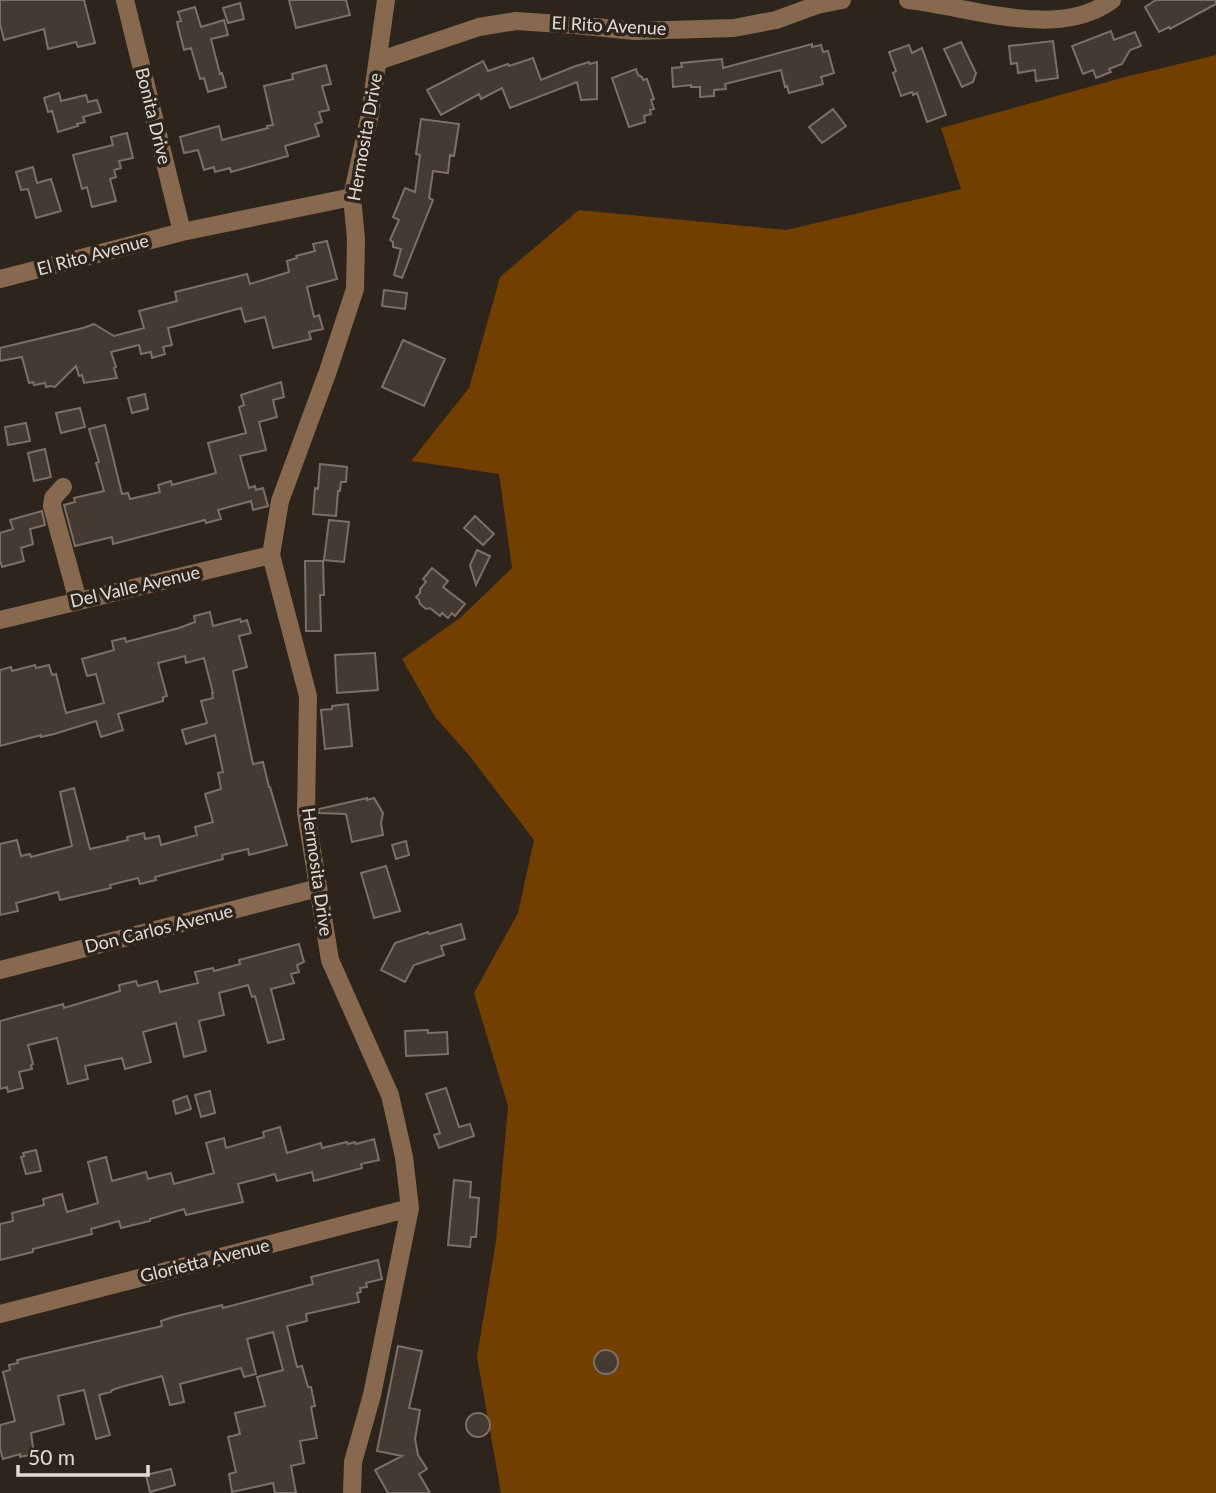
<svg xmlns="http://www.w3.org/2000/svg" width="1216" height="1493" font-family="Lato,sans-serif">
<rect width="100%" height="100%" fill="#2d241b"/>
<path fill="#723f00" d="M1216,55V1493H501L477,1357L496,1241L508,1106L474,993L518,913L534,840L468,754L435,717L402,659L460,618L512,568L499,474L411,461L469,388L500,277L579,210L786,230L961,189L941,128L1125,77Z"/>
<path fill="#443a31" stroke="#7c7066" stroke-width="2" d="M0,0H84L95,43L78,47L76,42L48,49L44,29L4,40L0,24Z
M289,0H346L350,15L296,28Z
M1156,0H1216V4L1170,29L1169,27L1159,32L1145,7Z
M240,3L244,19L228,23L223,8Z
M195,7L201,27L224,20L228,35L211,39L220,74L222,73L226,87L208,92L204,78L200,79L191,48L184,50L177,22L181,21L178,12Z
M1111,31L1114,40L1135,32L1141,46L1130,50L1122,64L1109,69L1111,72L1096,78L1093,70L1083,74L1072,46Z
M1053,41L1058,78L1036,81L1035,70L1018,73L1017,63L1011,64L1009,46Z
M961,42L976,73L973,82L962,87L944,49Z
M812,44V47L821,45L823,52L828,51L834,73L821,77L823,84L789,93L787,86L785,87L781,70L725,84L726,89L714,90V96L700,97V87H691V85L673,87L672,68L682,67L681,63L722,59L723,68Z
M909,45L912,53L922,48L946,115L927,122L917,93L913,95L912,92L901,96L893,73L896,71L889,52Z
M533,58L541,80L573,67L589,62L590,64L597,62V99L581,100L577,82L510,108L502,88L481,99L479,94L441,115L427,90L483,61L488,71L508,64L509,66Z
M326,65L331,84L322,86L329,110L319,112L322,122L315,124L319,136L285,146L288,156L231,172L230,168L215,172L214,167L204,170L198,150L184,153L180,137L219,126L222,140L268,128L267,126L273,125L264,86L293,79L292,74Z
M636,69L638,75L642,77L643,80L647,79L654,99L651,100L654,109L650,110L651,114L644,116L645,122L629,127L612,78Z
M59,93L61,101L86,95L88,102L97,100L101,112L83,117L85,122L77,124L78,126L58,132L52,111L48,112L44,98Z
M833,109L846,126L822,143L809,127Z
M421,119L459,124L454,156L450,155L448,173L433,171L429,198L433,200L402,278L394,275L401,249L393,247V242L390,240L399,220L393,217L405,188L415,192L420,155L416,154Z
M127,133L133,158L119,161L121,168L114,170L116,177L110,179L116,201L92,207L87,187L82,189L73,155L113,145L111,137Z
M33,167L37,183L51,179L61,211L36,218L28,189L21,190L16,172Z
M327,241L337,279L307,287L314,317L319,315L323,329L309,332L311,339L273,348L265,317L245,322L241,308L168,328L172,345L163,347L165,354L152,358L151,352L141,354L139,345L111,352L116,367L114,368L117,378L84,383L82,375L79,376L76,366L55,387L51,386L46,387L45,383L34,385L33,382L29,383L22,357L0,361V348L83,328L94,324L114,336L144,328L139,311L177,301L175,292L247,274L250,284L289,272L287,261L297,258L296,256L315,251L313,244Z
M384,290L407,293L405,309L382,306Z
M403,340L445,359L424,406L382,387Z
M281,382L284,397L273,400L277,417L259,422L266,450L240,456L249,488L255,486L256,490L263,488L268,506L253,510L251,501L218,510L221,519L206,523L205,520L113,544L112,537L75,546L64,505L75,502L74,498L104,491L96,463L99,462L89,429L105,425L122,494L128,493L130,499L160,492L158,485L171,481L172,485L216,473L208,443L246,433L239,407L244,405L241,395Z
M145,394L148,409L132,413L128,398Z
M80,408L85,427L61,433L56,413Z
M26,423L30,441L8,445L5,427Z
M45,449L51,477L34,481L28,453Z
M320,464L347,467L346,482H341L340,491H338L336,516L313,514L315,488L318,489Z
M42,511L45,525L30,529L33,544L21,548L24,561L2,567L0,560V533L13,529L10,520Z
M475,516L494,534L483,545L464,528Z
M329,520L349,522L344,562L324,560Z
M477,550L490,556L476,585L470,565Z
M305,561H323L324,595H320L321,631H306Z
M432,568L448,581L443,587L465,604L455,616L452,613L448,618L442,613L440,616L430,608L426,609L420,604L419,600L416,597L420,593V589L426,582L423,579Z
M210,612L213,626L240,619L241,622L247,620L251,633L239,636L247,667L233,671L253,764L263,762L269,787H270L287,845L249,855L248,849L222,855L223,859L155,877L156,880L140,884L138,878L110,885L111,888L60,900L58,892L16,903L18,911L0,915V844L17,840L21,856L30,854L31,857L72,846L60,792L74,788L90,849L128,840L127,837L144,833L145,839L159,836L161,845L197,835L195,827L213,822L205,794L221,789L218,773L223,772L215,735L186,744L182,730L207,723L201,701L213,698L212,693H213L204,658L186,663L185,656L158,663L167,696L163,697V701L118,714L123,730L101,737L96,721L54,734L41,737V735L0,746V670L11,667L12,671L35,665L36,668L49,665L52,675L56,674L66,713L104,703L96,674L87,676L82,659L114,650L112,641L125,638L126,642L179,628L195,622L194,616Z
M375,653L378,690L337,693L335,655Z
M348,704L352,746L325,749L321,710L332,709V706Z
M367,798V800L374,798L383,813L381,823L383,835L352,842L346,814L319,813V809Z
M406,841L409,855L396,859L392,845Z
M386,866L400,911L374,918L361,873Z
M461,924L465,939L441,946L444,955L414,965L405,982L381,970L395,943L428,932L429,934Z
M299,944L304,962L297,965L299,972L291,974L294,983L271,989L284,1039L268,1043L255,996L252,997L248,985L219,993L224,1015L199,1021L206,1051L184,1057L176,1023L143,1032L151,1062L125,1069L122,1058L85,1066L88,1079L68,1084L57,1038L28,1045L33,1064L31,1065L32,1069L19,1072L23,1088L8,1092L7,1087L0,1089V1021L63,1004L64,1008L120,991L119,985L136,981L138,986L157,981L160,992L198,983L195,972L213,968L214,971L240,964L239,960Z
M428,1030V1033L447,1032L448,1054L406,1056L405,1031Z
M446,1088L459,1127L470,1124L474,1136L439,1148L434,1135L440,1133L426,1094Z
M210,1091L215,1113L201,1117L195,1095Z
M187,1096L191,1109L176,1114L173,1101Z
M280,1127L287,1153L321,1143L322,1148L347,1142L348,1144L355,1142L356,1144L374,1139L379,1160L361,1164L362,1168L314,1181L312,1172L277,1181L275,1174L238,1184L243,1202L186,1215L184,1209L150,1219V1221L121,1228L119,1221L91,1229L92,1234L33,1249V1252L0,1260V1224L13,1221L12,1213L44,1205L43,1199L62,1194L67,1212L98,1203L88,1162L106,1157L112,1181L146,1172L148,1179L171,1173L174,1184L214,1173L206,1143L224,1138L226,1148L264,1137L263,1132Z
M36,1150L41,1171L26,1174L21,1157L24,1156L23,1153Z
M454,1180L471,1182L470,1197L479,1198L476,1237H471L470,1247L448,1245Z
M378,1260L382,1279L366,1283L367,1287L360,1288L361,1292L357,1293L359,1302L306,1314L307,1321L287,1326L297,1367L302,1366L308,1387H311L315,1406L311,1407L317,1438L300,1441L304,1463L291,1466L296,1493H275L273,1483L232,1492L229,1474L236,1472L228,1437L240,1434L235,1413L265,1406L257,1377L283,1370L273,1332L247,1339L256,1374L244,1377L241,1368L180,1384L184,1402L170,1405L162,1376L121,1387L112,1390L111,1392L99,1395L110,1435L96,1439L84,1390L58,1396L64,1424L31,1433L34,1454L20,1457V1454L3,1459L0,1449V1425L15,1421L3,1372L10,1370L9,1365L18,1363L17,1360L162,1326L161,1321L173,1317L222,1305L223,1308L313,1284L311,1277Z
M398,1346L422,1351L409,1408L420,1410L415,1439L418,1455L427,1469L419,1474L430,1493H388L375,1470L402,1456L377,1451Z
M594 1362a12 12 0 1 1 24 0a12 12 0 1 1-24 0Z
M466 1425a12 12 0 1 1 24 0a12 12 0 1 1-24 0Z
M171,1469L175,1485L150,1492L146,1475Z"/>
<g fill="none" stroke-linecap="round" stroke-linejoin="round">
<path stroke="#87694f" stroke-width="18" d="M125,0L182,232
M908,0C968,6 1059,41 1112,0
M378,61L479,27L516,21L575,25L635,31L734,28L776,20L817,5L842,0
M0,279L182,232L352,197
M63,487L53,498L52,506L78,601
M0,620L271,555
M0,970L318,888
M0,1314L410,1208
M352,1493L353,1462L372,1395L410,1208L404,1157L390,1095L330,960L306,813L308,696L271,555L280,501L328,371L355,289L356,239L352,197L370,114L386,0"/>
</g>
<g text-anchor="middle" stroke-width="7" stroke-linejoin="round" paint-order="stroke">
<g font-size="18" fill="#e1dbd5" stroke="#2d241b">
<text transform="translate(609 26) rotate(3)" y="6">El Rito Avenue</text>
<text transform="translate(153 116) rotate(76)" y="6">Bonita Drive</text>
<text transform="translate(365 137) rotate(-80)" y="6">Hermosita Drive</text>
<text transform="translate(93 255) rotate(-15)" y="6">El Rito Avenue</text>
<text transform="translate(135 587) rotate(-13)" y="6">Del Valle Avenue</text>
<text transform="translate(317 872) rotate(82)" y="6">Hermosita Drive</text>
<text transform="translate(159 929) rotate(-14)" y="6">Don Carlos Avenue</text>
<text transform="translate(205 1261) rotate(-14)" y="6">Glorietta Avenue</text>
</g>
</g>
<path d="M18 1465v10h130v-10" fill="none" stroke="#e1dbd5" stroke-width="3.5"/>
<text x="28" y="1465" font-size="21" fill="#e1dbd5" stroke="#2d241b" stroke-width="5" paint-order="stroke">50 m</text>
</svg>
